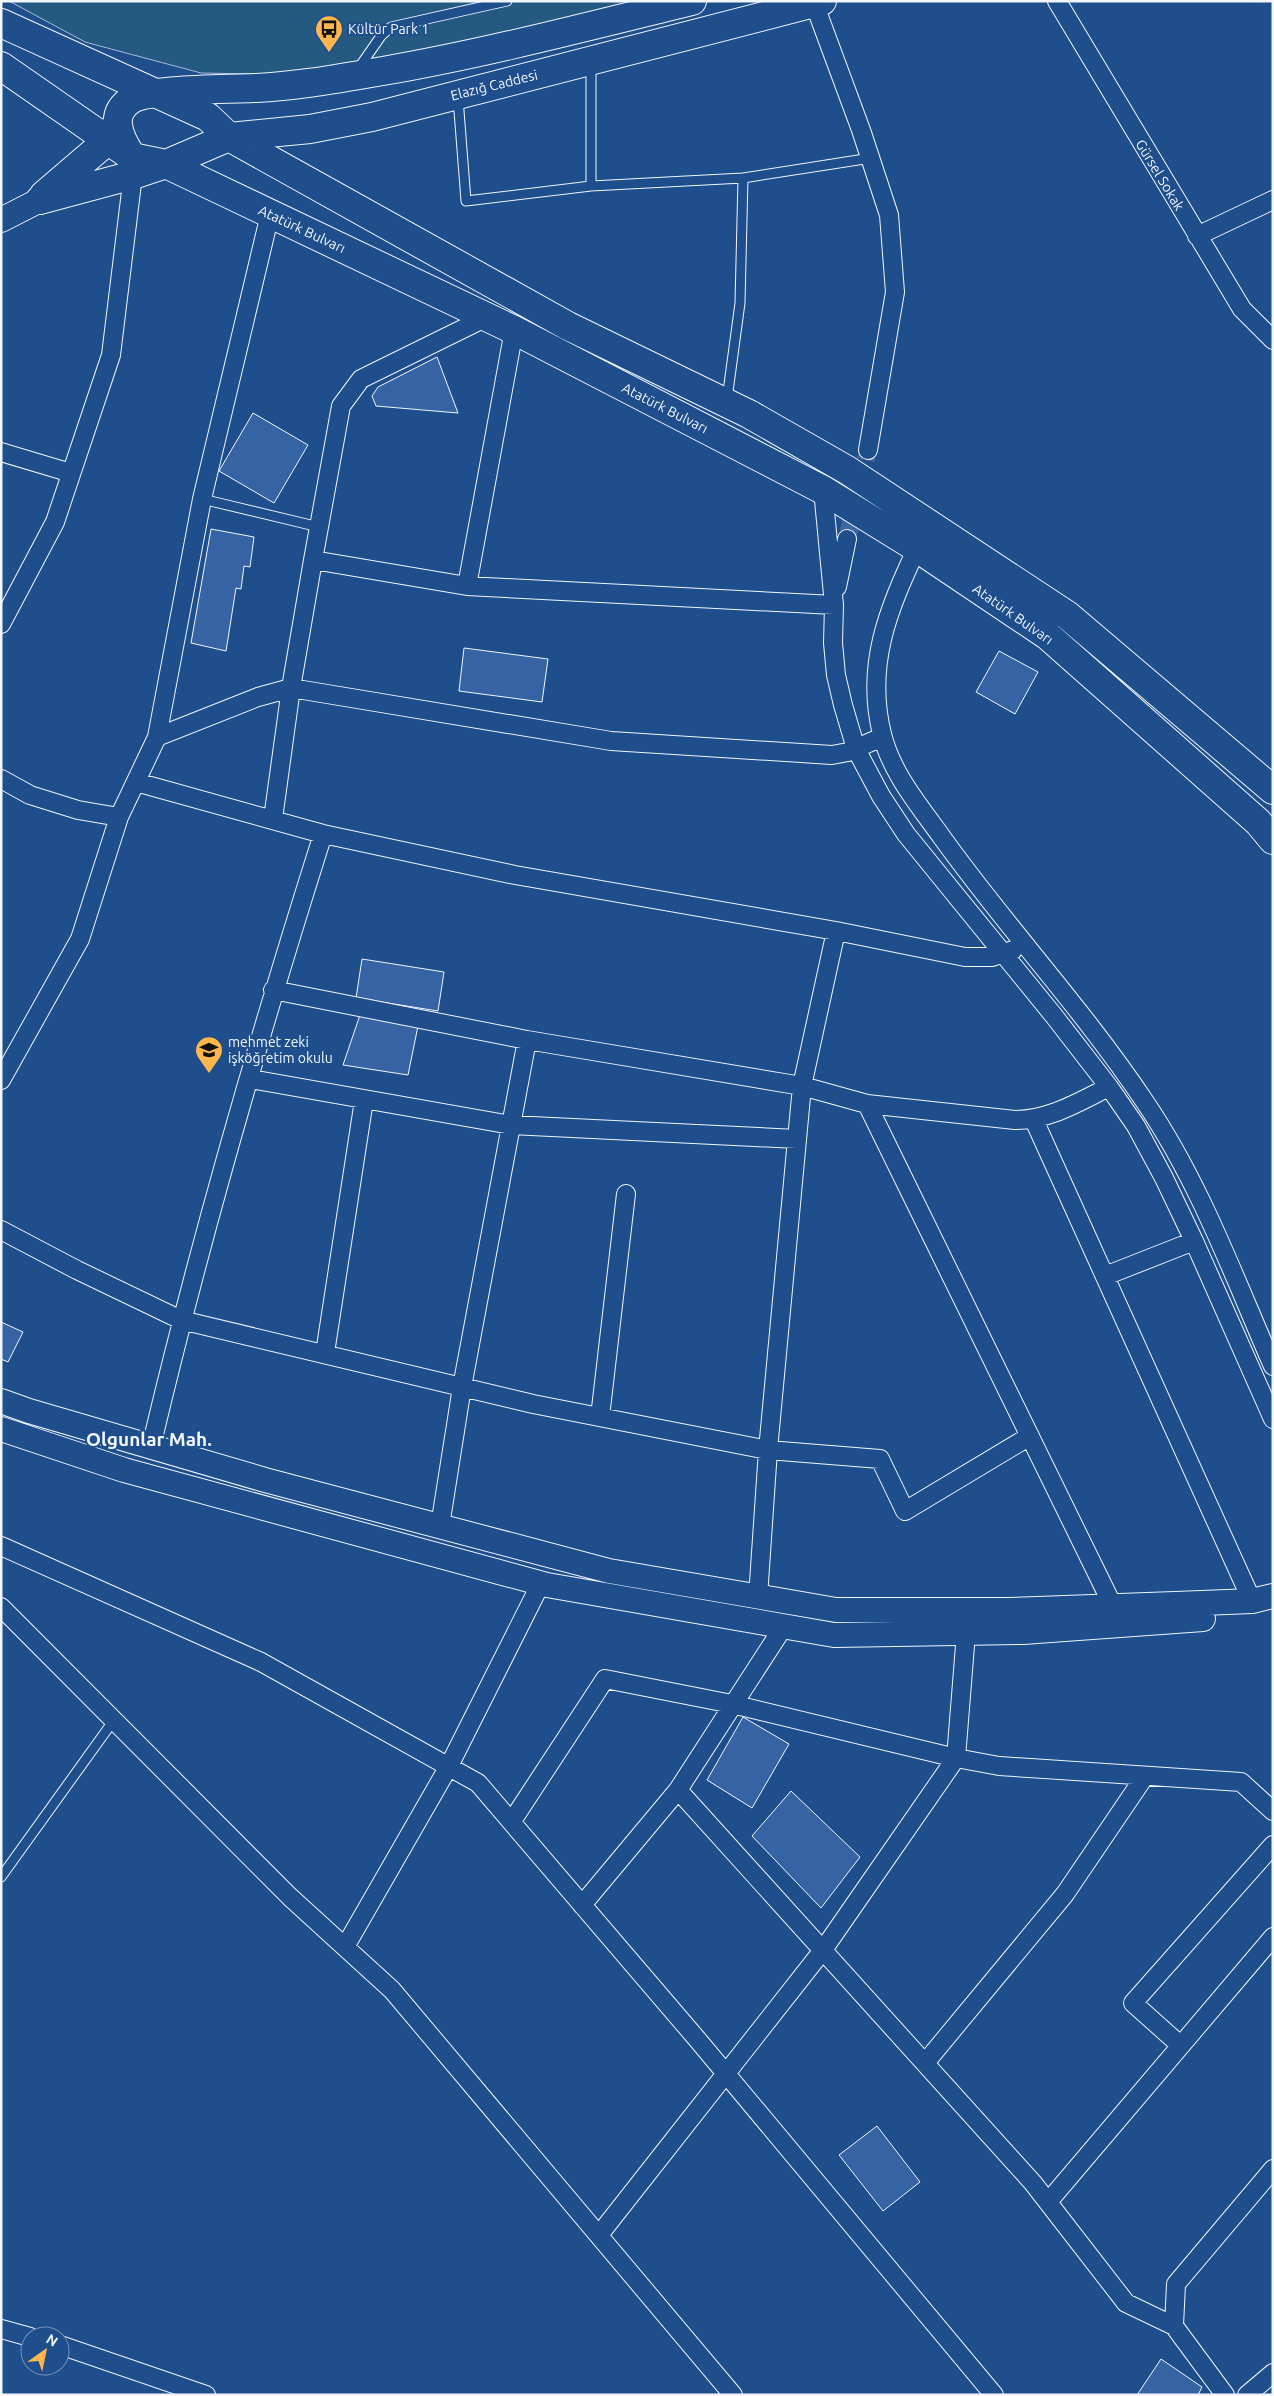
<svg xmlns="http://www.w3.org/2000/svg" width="1274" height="2396" font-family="Ubuntu,sans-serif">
<rect width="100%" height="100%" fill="#1f4e8c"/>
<path fill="#245a82" stroke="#a8bbd7" d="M9,1H671L309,75L201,73L85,42Z"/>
<path fill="#3563a3" stroke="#f2f6ff" d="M437,357L458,413L376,406L372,396L378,387Z
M253,413L308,445L274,503L219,471Z
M211,529L254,537L250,567L244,566L241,589L236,588L226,651L191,643Z
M464,648L548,659L542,702L459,691Z
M999,651L1038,672L1015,714L976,692Z
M362,959L444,972L438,1011L356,998Z
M360,1015L418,1026L408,1075L343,1065Z
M1,1322L23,1332L8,1362L1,1359Z
M743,1717L789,1744L752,1808L707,1780Z
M791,1791L860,1857L821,1908L752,1836Z
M877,2126L920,2182L883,2211L839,2155Z
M1161,2359L1202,2387L1198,2395H1137Z"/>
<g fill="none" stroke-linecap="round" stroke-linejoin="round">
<path stroke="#3f679d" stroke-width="18" stroke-dasharray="18 9" stroke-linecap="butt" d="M847,539L868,450"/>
<g stroke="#f2f6ff" stroke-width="11">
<path id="lane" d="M591,63V186L743,178L871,158
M358,69L381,36L391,27L507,1
M458,98L466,201L591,186
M727,399L740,303L743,178
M202,499L319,527
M1,1877L114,1720"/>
</g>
<g stroke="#f2f6ff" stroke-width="20">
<path id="street" d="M1057,1L1242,309L1273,340
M814,3L861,130L889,215L895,292L868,450
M1197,236L1273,200
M487,317L361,379L341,406L313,560L467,586L834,605
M1,452L71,473
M823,490L834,605L833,643L836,675L843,705L856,749L881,796L906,834L1054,1016L1109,1087L1136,1126L1164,1178L1194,1241L1273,1419
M917,548C888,610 865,665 882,734C891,772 918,804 941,836C1006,927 1083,1009 1145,1102C1200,1183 1234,1277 1273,1366
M467,586L514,330
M837,587L847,539
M1,624L55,522L111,355L133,175
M157,737L202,499L270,214
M1,779L30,795L78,810L119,817
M136,782L323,834L515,875L836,931L965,957H992L1013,950
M273,819L291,688L313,560
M273,990L527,1040L802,1086L867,1104L1015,1120C1050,1120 1078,1102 1109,1087
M250,1079L511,1125L797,1139
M1,1080L80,939L119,817L157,737L258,697L291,688L611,741L832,755L848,752L882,737
M867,1104L1113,1606
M1034,1120L1252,1601
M1,1230L77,1270L181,1320L533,1404L768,1450L880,1459L905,1511L1030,1436
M1105,1276L1194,1241
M325,1353L364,1100
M600,1417L626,1194
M151,1447C200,1240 259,1036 323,834
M440,1526L462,1387L527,1040
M1,1546L261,1662L478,1783L697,2039L994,2395
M758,1597L768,1450L802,1086L836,931
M1,1607L290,1897L392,1990L733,2395
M784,1626L678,1790L1033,2183L1126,2303L1174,2326
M512,1821L605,1679L732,1704L956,1758L999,1766L1241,1782L1273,1811
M582,1905L678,1790
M345,1947L449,1766L541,1583
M1180,2045L1133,2003L1273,1845
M925,2063L1065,1894L1145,1776
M1048,2202L1273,1937
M599,2235L823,1950L956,1758L966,1633
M1,2329L30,2337
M60,2345L206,2395
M1225,2395L1174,2326L1176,2284L1273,2169
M1247,2395L1273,2373"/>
</g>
<g stroke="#f2f6ff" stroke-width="26">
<path id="secondary" d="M1,220L40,200
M1,1401L29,1411L265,1480L609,1571L836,1610H1008L1202,1603L1252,1601L1273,1596
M1,1429L124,1470L547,1585L834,1635L1023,1632L1203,1619"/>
</g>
<g stroke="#f2f6ff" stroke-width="30">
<path id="primary" d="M1,23L208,117L229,137L568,326L749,414L847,470L1067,615L1273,790
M1,66L132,157L166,164L514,330L823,490L917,548L1048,636L1258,822L1273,840
M132,157C119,137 108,114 132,99C149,89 232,89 256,88C299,86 341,78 383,71C487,53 589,26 692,1
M44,195L107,141L115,127
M40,200L133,175L166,164L229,137L310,129L372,117L822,1"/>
</g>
<use href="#lane" stroke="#1f4e8c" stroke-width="9"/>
<use href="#street" stroke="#1f4e8c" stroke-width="18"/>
<use href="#secondary" stroke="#1f4e8c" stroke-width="24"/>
<use href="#primary" stroke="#1f4e8c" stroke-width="28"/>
</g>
<defs>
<g id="bus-pin" transform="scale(1.4375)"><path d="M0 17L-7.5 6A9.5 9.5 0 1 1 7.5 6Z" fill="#ffb74d" stroke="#1f4e8c"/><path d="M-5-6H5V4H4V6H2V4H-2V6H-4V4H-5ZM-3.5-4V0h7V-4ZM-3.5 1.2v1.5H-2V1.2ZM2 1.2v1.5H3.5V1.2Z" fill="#111"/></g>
<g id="school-pin" transform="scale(1.4375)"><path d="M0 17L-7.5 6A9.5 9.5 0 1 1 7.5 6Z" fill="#ffb74d" stroke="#1f4e8c"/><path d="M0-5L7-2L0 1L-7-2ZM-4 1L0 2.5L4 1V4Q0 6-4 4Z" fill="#111"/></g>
</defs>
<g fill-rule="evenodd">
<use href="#bus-pin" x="329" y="29"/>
<use href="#school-pin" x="209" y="1050"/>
</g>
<g text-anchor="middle" stroke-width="4" stroke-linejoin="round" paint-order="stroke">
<g font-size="14" fill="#f2f6ff" stroke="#1f4e8c" text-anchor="start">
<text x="348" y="34">Kültür Park 1</text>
<text x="228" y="1047">mehmet zeki<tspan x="228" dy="16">işköğretim okulu</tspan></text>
</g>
<g font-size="14" fill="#f2f6ff" stroke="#1f4e8c">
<text transform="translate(494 85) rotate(-14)" y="5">Elazığ Caddesi</text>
<text transform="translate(1160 175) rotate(59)" y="5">Gürsel Sokak</text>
<text transform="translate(302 229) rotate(25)" y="5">Atatürk Bulvarı</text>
<text transform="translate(665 408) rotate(27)" y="5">Atatürk Bulvarı</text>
<text transform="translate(1013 614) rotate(35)" y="5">Atatürk Bulvarı</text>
</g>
<g font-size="19" font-weight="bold" fill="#f2f6ff" stroke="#1f4e8c">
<text x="149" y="1446">Olgunlar Mah.</text>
</g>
</g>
<rect width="1274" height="2396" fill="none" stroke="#f2f6ff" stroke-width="5"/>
<g transform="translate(45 2351) rotate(33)"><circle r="24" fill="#1f4e8c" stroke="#7391ba"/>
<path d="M0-4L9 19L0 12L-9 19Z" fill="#ffb74d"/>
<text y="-8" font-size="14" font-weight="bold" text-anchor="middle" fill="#f2f6ff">N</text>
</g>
</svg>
